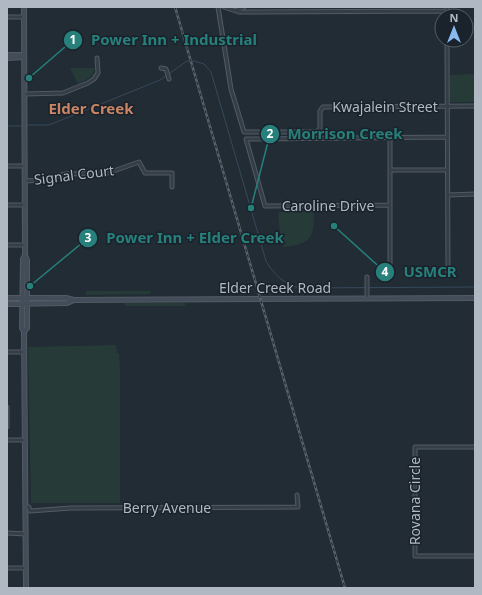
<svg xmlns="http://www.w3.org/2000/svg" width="482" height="595" font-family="'Noto Sans',sans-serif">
<rect width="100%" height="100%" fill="#212c35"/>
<path fill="#263a38" d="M70,68H95C93,78 86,80 78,84Z
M475,74V102H450V75Z
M297,211L314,212C314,239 311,244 283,247L280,234L278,214L280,212Z
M86,291H151L150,294L86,295Z
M125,303H185V306H125Z
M116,345L117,353H119L120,369V503H31L28,347Z"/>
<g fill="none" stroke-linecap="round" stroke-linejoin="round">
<path stroke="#36495b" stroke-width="1" d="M27,125H48L54,123L160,80L187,61H194L204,64L211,72L266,261C274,275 284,284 300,288L475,287
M7,126H24"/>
<g stroke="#525b64" stroke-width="5">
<path id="street" d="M218,7L231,89L244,132H317L320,128V111L323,107L475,106
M224,7L239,12L447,11
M447,7V16
M237,10L244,7
M7,17H24
M447,40L448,276
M161,68L166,69L169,79
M25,94L63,93L88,83L94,79L98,73L97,58
M7,166H25
M390,170H447
M25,181L43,180L65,174L108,173L139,162L145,173H172V187
M448,195L475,194
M7,205H25
M390,205L265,206L246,139L447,137
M7,245H25
M390,276V137
M367,277V298
M7,352H24
M7,427V407
M7,440H25
M475,447H415V556H475
M26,507H29L30,511L71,508L298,507L297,495
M7,533L26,534
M7,568H26"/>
</g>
<g stroke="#525b64" stroke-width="6">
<path id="secondary" d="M24,7L25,255L27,260V328L24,332
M7,55H21L24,57
M7,58L24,57
M25,255L23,259L22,328L24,332L26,588
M7,298H66L74,300L475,298
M7,304L67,303L74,300"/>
</g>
<use href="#street" stroke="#353d46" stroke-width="3"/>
<use href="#secondary" stroke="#434d59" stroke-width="4"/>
<g stroke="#57626d" stroke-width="2.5">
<path id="rail" d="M175,7L345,588"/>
</g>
<use href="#rail" stroke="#1a222b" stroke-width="1" stroke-dasharray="3" stroke-linecap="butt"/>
</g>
<g text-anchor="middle" stroke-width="3" stroke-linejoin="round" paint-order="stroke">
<g font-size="14" fill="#afb8c3" stroke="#1a222b">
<text x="385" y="112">Kwajalein Street</text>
<text transform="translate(74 175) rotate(-7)" y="5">Signal Court</text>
<text x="328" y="211">Caroline Drive</text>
<text x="275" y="293">Elder Creek Road</text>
<text transform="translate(415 501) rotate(-90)" y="5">Rovana Circle</text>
<text x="167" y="513">Berry Avenue</text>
</g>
<g font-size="15" font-weight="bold" fill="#ca8663" stroke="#1a222b">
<text x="91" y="114">Elder Creek</text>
</g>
</g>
<path fill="none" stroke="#27807b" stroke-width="1.5" d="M29 78L73 40M251 208L270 134M30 286L88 238M334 226L385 272"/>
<g fill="#27807b" stroke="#1a222b" stroke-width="1.5">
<circle cx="29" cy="78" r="4"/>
<circle cx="251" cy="208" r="4"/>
<circle cx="30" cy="286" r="4"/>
<circle cx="334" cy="226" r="4"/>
<circle cx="73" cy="40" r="10"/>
<circle cx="270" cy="134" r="10"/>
<circle cx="88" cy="238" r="10"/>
<circle cx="385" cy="272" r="10"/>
</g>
<g font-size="12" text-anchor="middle" font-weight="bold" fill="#fff">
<text x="73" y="44">1</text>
<text x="270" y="138">2</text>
<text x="88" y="242">3</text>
<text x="385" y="276">4</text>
</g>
<g font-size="15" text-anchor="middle" font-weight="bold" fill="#27807b" stroke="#1a222b" stroke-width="3" stroke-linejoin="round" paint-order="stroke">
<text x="174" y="45">Power Inn + Industrial</text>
<text x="345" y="139">Morrison Creek</text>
<text x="195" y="243">Power Inn + Elder Creek</text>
<text x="430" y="277">USMCR</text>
</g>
<rect width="482" height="595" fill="none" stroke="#afb8c3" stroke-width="16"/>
<g transform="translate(454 28)"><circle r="19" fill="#1a222b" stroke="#565e68"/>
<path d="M0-3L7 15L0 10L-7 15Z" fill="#88b9ef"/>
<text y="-6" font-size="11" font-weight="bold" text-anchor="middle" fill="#afb8c3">N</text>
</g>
</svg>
